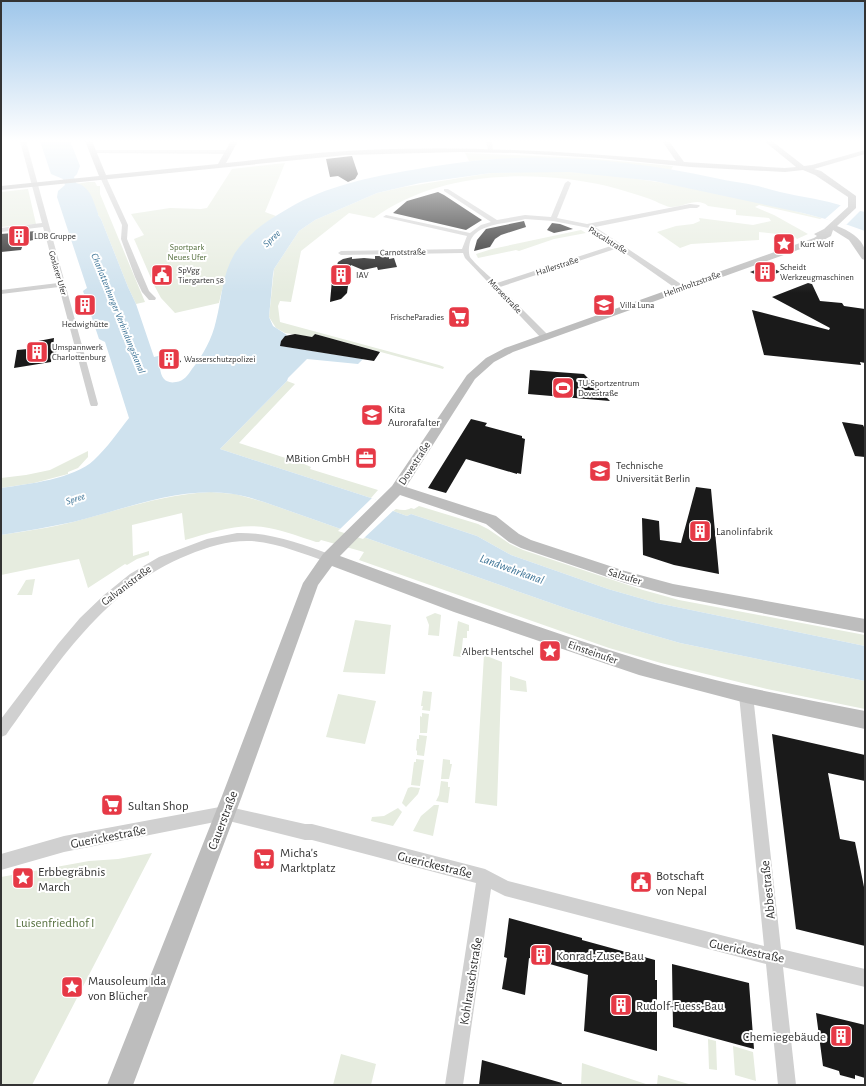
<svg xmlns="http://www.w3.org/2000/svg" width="866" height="1086" font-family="'Alegreya Sans',sans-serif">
<rect width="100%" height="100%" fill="#fff"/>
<path fill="#e6ecdf" d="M465,153L584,158L673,166L671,170C604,160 537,155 469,161Z
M285,163L265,212L276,216C236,243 230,256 219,303L175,313L161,298L154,285L134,239L144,235L131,214L170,208L201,209L207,208L232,169Z
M552,171C644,175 733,195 822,218L820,219L759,205L755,207L774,215L808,234L797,239L794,236L759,232V240L691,244L680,248L657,232L676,226L693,224L700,221L699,218L753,225L771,221L769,218L736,215V210L708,206C697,196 683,208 670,207C664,206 656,201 650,199C636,194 622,190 607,186C533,169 438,171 374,218L349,213L301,251L291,302L280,301L278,306L280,322L439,365L444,367L443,369L315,334L312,337L285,333L276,328L269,317L274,269L299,231L315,220L377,193L404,187L491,173Z
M88,182H95L97,186H100V194L145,302L136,304L128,287L101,219L98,215V213L81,185L76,184Z
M28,189L36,224L1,227V192Z
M581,230L586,233L554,239L519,251L516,250L478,258L476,254L492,249Z
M287,381L295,384L239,443L304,464L311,467L310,469L378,490L371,498L220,449Z
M88,451V457L78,468L68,472V474L34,483L1,488V478L26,475L50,470Z
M211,492L235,494L264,502L568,609L621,626L680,643L865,681V709L767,689L661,663L609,648L359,560L364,552L321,540L319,542H316C301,537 285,531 269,528C241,522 212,532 185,540L182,513L132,525L133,556L149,551V555L137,559L127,565L125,564L88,588L79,559L1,575V535C25,531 50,528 73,522C119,510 164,494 211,492Z
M419,506L478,524L488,529L510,544L523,550L643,590L679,600L865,635V646L657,603L608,589L511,555L477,536L411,514L407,516L393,511L396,509C401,510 406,511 411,508L414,509Z
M35,579L32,595H17L26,580Z
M435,613L441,615L439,636L428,635L429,625L426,617Z
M355,620L391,625L385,674L343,672Z
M458,621L469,625V631H467V638H463L461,657L453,656Z
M484,655L502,662L497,806L475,803Z
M510,676L526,681L527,692L510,690Z
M423,691L432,692L430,711L422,710L423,706H421Z
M338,694L376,701L365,744L326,737Z
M422,713L429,714L427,733H420V716L422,717Z
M419,735L427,736L424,756L417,755V751L416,750L417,739H419Z
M416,759L424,760L420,786L411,785L414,762H416Z
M443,759L450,760V764H452L449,779H441Z
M441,781L448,782V787H450L448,803L436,801L439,795Z
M411,787L420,788L418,794L406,807L402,803L408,788Z
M434,805H439L433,836L413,831L421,816Z
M398,808L402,812L393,826L371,821L372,817L384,816Z
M152,853L32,1085H1V877L89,861L118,859Z
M708,1039L716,1041L717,1070L709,1069Z
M733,1046L753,1052L756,1081L735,1075Z
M341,1054L376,1064L371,1085H333Z
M582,1063L649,1085H581Z
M658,1075L692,1085H657Z"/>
<path fill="#cfe2ee" d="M40,141H70L80,166L77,174L74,177L76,183C90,186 93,200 98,213V215L101,219L128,287L136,304L154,357L158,356L163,367L160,368C161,378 166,384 176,382C184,381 188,375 192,369C203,355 212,339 216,321C222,298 222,274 235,253C248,233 268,220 289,208C326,186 370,177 412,170C439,165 467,161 495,159C568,154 644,163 715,178C731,182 749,183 765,188C784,194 808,197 829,202C841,205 853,210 865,212V231L848,225L803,213L654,181L569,172L491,173L420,183L377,193L315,220L299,231L274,269L273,274L269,317L273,326L287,335L281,341V346L363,359L358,364L307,359L288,378L287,381L220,449L371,498L385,503L382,507L407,516L411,514L477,536L511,555L608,589L657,603L865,646V681L680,643L621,626L568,609L264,502C251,498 239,494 225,493C174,488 122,510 73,522C50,527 25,531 1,535V488C28,484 74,479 94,460C107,448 118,432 129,418L105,342L99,339L83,291L87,288L57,197L58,191L65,185L63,179L51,174Z"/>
<path fill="#fff" d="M841,205L861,210L846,225L825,219Z
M372,498L387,504L385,506L395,509L363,539L338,531Z"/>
<path fill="#1a1a1a" d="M352,156L358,174L355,179L348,182L338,176L330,177L326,159Z
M438,192L444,195L482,220L466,230L393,213L407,201Z
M524,221L526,227L501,235L495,239L490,247L474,251L477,240L486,229Z
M552,223L560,224L573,229L554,233L547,230Z
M36,231L38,239L24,242L21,250L1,252V234Z
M375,256H389V259L394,258L397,267L378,270L377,267L363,270L351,265L347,293L341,299L330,302L332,280L338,262L343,259L352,257V259L364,258L375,259Z
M768,265L780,272L764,278L750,272Z
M808,283L812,284L820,301L842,303L844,306L865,309V363L860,362L861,365L764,355L752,310L829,330L830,328L772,297Z
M295,334L312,337L315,334L380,352L374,361L280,346L281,341L285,336Z
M54,338L53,347L57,346L56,354L52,355L51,362L14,368L17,350L28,349V343Z
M176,352L181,362L163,367L158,356Z
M530,370L584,374L610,401L528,394Z
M471,419L487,423L485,426L522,436V438L525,439L521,474L517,473V474L466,459L446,493L428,488Z
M842,422L863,425L865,429V457L855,456Z
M696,487L711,489L719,574L674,565L643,555L642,518L659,521L660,540L681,543Z
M772,734L865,755V781L828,773L840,839L855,842L865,892V946L796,929Z
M509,918L582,938V940L655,960V980H657V1051L584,1031L588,975L529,958L525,995L502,989L507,958L504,957Z
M672,964L749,983L754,1049L673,1027Z
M816,1013L865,1025V1078L855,1075V1079L840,1075L839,1071L823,1066Z
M482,1060L562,1083L561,1085H479Z"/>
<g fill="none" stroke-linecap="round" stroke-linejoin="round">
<path fill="#d0d0d0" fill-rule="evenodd" d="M20,141H26L98,404L97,406H91L90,404L59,287L1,294V290L58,283L43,227L1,232V228L42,223Z
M486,141H492L493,151L488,150Z
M94,150H229L232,152L229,154L92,153V151Z
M103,175L106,177L128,225L127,239L143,277L149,291L156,298L155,300H149L142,292L135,277L121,239L122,225L100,177Z
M568,181L571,183L557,218L587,224L690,204L699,205L700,206L697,208H690L595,227L684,286V290H678L618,248L500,287L548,335L549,337L545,339H542L465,258L463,253L341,255L338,253L341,251L462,249L467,236L383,217L386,215L470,233L481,225L491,222L444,191V189H448L497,220L525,215L551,217L565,183ZM525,219L553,221L589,228L614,245L497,283C490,277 474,263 470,257C468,252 469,246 470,242C477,222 510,224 525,219Z
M237,533C270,532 301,544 332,555L334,558L332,561L328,562C303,554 279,543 252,541C230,540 209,546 188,555C104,589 57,664 6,735L1,737V719L58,644L80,618L104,595L130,574L159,557L207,539Z
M746,689L751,691L753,695L781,949L865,969V987L783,967L796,1085H778L766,964L505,896L491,889L463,1085H445L476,883L312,840H305L225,820L64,852L1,870V854L64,836L225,806L305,824H312L485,869L508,881L764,946L739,695L741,691Z"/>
<path fill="#bdbdbd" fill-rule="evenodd" d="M85,141H92L106,175L218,164L231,141H238L226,163C266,159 306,153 347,151C457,145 566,151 676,161L662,141H669L684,162L785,168L796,167L764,141H772L804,166L812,165L865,150V154L814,169L821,171L856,196V208L837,226C848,230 862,238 865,250C866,252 865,257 865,260L862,259L849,240L833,230L831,236L820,242L513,352L494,362L475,379L406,487L496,516L519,534L531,540L625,571L673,584L865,619V633L673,596L625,583L521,548L509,542L486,524L400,495L340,556C439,592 537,628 638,659C712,682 789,696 865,711V729L746,703L639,675L454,612L332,566L318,585L242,796L133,1085H107L222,796L303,583L323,554L392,486L467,375L486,358L505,348L814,238L817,236L814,234L824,229L848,207V197L815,175L803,170L785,172L691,167L600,158L516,153L460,152L346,155L1,190V186L99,176Z"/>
</g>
<linearGradient id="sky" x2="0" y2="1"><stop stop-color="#9ec6ea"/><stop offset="0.48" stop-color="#fff"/><stop offset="1" stop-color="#fff" stop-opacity="0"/></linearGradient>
<rect width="866" height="293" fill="url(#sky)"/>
<defs>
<g id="building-square" transform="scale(1.15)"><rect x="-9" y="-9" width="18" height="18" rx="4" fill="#e63946" stroke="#fff"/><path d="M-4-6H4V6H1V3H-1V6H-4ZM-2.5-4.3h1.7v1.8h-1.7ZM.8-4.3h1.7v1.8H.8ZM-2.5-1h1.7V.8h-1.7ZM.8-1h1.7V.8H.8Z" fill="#fff"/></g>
<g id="sight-square" transform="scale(1.15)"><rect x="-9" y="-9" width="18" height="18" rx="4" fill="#e63946" stroke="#fff"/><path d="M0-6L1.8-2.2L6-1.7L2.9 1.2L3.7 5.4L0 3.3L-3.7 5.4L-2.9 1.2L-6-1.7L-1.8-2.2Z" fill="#fff"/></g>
<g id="civic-square" transform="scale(1.15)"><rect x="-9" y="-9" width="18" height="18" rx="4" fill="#e63946" stroke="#fff"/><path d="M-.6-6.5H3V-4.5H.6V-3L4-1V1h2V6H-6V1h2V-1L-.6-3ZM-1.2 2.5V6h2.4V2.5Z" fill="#fff"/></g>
<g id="school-square" transform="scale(1.15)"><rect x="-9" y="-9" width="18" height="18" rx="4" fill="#e63946" stroke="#fff"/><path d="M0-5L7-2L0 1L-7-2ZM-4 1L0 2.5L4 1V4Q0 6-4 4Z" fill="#fff"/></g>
<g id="supermarket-square" transform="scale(1.15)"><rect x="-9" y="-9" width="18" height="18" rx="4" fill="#e63946" stroke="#fff"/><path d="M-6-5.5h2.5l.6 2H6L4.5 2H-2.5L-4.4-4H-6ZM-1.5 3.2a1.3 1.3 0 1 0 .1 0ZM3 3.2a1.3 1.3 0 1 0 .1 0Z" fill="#fff"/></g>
<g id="stadium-square" transform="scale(1.15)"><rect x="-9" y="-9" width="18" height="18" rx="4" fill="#e63946" stroke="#fff"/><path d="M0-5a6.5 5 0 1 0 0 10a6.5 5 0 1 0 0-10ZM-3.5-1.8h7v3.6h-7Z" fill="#fff"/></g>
<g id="office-square" transform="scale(1.15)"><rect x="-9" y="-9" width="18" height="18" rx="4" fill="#e63946" stroke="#fff"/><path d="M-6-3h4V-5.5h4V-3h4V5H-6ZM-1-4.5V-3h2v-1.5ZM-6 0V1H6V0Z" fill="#fff"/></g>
<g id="university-square" transform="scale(1.15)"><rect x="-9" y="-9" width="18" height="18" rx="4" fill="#e63946" stroke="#fff"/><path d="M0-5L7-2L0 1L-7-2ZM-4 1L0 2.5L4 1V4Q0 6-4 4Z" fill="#fff"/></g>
</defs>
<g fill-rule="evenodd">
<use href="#building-square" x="19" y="236"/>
<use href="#sight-square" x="784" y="244"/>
<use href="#building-square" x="765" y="272"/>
<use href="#civic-square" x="162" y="275"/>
<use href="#building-square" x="341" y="275"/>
<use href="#building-square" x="85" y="305"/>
<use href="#school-square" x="604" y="305"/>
<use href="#supermarket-square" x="459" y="317"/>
<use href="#building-square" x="37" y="352"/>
<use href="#building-square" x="169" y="359"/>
<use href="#stadium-square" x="563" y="388"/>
<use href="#school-square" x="372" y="415"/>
<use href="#office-square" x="366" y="458"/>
<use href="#university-square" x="600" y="471"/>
<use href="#building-square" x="700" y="531"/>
<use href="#sight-square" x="550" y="651"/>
<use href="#supermarket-square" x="112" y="805"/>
<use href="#supermarket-square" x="264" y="859"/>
<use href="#sight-square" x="23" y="878"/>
<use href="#civic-square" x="641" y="882"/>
<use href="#building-square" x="541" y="955"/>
<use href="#sight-square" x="72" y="987"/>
<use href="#building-square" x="621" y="1005"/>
<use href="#building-square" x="841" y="1036"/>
</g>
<g text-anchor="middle" stroke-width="4" stroke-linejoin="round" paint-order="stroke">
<g font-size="9" fill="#333" stroke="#fff" text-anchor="start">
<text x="34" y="239">LDB Gruppe</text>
<text x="800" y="247">Kurt Wolf</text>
<text x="780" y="270">Scheidt<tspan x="780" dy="10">Werkzeugmaschinen</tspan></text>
<text x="178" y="273">SpVgg<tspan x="178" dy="10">Tiergarten 58</tspan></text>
<text x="356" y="278">IAV</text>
<text x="620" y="308">Villa Luna</text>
<text x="444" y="320" text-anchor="end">FrischeParadies</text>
<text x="85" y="327" text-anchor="middle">Hedwighütte</text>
<text x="52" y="350">Umspannwerk<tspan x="52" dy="10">Charlottenburg</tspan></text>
<text x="184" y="362">Wasserschutzpolizei</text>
<text x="578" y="386">TU-Sportzentrum<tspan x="578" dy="10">Dovestraße</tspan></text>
</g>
<g font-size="9" fill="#333" stroke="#fff">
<text transform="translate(608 240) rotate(32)" y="3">Pascalstraße</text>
<text transform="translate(403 252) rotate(-1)" y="3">Carnotstraße</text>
<text transform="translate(557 266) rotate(-18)" y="3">Hallerstraße</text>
<text transform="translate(58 273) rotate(74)" y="3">Goslarer Ufer</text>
<text transform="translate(692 284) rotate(-20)" y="3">Helmholtzstraße</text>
<text transform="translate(505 296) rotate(46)" y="3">Morsestraße</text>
</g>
<g font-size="9" fill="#56703f" stroke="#fff">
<text x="187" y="250">Sportpark<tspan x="187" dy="10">Neues Ufer</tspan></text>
</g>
<g font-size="10" font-style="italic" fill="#3f7597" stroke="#fff">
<text transform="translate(271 238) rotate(-43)" y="4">Spree</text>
<text transform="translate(119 313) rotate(68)" y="4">Charlottenburger Verbindungskanal</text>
<text transform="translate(75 498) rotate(-18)" y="4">Spree</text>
</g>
<g font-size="11" fill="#333" stroke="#fff" text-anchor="start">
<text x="388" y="413">Kita<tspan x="388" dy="13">Aurorafalter</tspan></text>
<text x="350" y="462" text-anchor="end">MBition GmbH</text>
<text x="616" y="469">Technische<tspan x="616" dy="13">Universität Berlin</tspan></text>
<text x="716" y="535">Lanolinfabrik</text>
<text x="534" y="655" text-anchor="end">Albert Hentschel</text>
</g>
<g font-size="11" fill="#333" stroke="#fff">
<text transform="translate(414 463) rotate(-57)" y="4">Dovestraße</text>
<text transform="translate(625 576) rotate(17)" y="4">Salzufer</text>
<text transform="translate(126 585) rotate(-37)" y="4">Galvanistraße</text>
<text transform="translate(593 652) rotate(19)" y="4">Einsteinufer</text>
</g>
<g font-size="12" font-style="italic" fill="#3f7597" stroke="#fff">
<text transform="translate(512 569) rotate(20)" y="4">Landwehrkanal</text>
</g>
<g font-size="13" fill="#333" stroke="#fff" text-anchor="start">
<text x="128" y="810">Sultan Shop</text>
<text x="280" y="857">Micha's<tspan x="280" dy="15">Marktplatz</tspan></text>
<text x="38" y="876">Erbbegräbnis<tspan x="38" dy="15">March</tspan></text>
<text x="656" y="880">Botschaft<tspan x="656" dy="15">von Nepal</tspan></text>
<text x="556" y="960">Konrad-Zuse-Bau</text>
<text x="88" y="985">Mausoleum Ida<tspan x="88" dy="15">von Blücher</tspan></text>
<text x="636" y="1010">Rudolf-Fuess-Bau</text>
<text x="826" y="1041" text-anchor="end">Chemiegebäude</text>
</g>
<g font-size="13" fill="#333" stroke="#fff">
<text transform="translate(222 820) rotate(-69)" y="5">Cauerstraße</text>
<text transform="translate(108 836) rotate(-11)" y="5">Guerickestraße</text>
<text transform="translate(435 864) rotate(14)" y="5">Guerickestraße</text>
<text transform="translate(767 890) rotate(-96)" y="5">Abbestraße</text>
<text transform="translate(747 950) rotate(12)" y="5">Guerickestraße</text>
<text transform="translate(470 981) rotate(-81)" y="5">Kohlrauschstraße</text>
</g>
<g font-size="13" fill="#56703f" stroke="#fff">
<text x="55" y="927">Luisenfriedhof I</text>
</g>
</g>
<rect width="866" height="1086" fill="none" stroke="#333333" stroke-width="4"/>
</svg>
